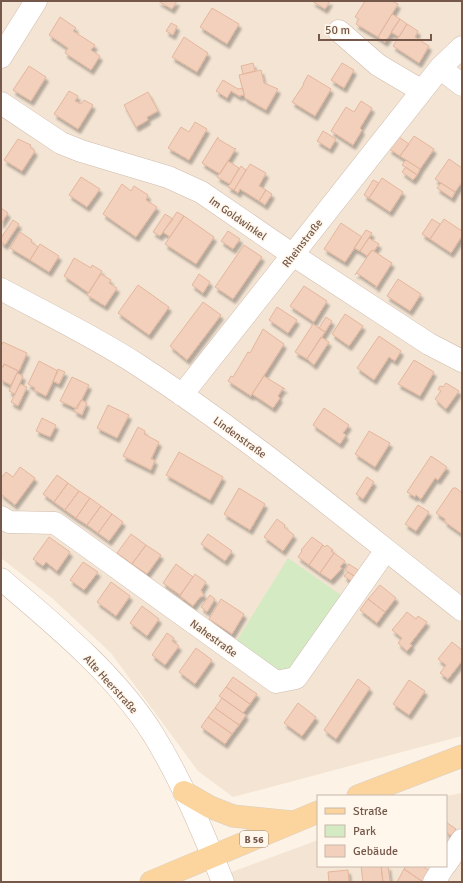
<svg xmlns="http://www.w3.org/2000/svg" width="463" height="883" font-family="Signika,sans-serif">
<defs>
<filter id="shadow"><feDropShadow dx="2.5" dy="4.5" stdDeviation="1" flood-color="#0004"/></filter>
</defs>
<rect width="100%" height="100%" fill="#fcf2e5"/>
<path fill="#f4e4d3" d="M1,1H462V736L233,797L198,771L111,653L52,598L1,558Z
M462,793V882H205L318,840V866H446V796Z"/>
<path fill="#d4eac3" d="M288,558L344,597L292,674L276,677L234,645Z"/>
<path fill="#f2d0bc" stroke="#e4b69d" filter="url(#shadow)" d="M158,1H177L172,9Z
M312,1H330L325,9Z
M365,1H392L398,4L378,37L356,24L359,19L355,17Z
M212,8L239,24L227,44L200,27Z
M392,14L400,19L385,42L378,37Z
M60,17L76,28L73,31L95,45L91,50L100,56L91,70L65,53L68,48L49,35Z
M400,19L407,24L399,37L391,32Z
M171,23L177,26L173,35L166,31Z
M407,24L418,31L415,37L429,46L419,63L393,46Z
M184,37L208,53L197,72L172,57Z
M253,63L255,71L243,74L241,66Z
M342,63L354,70L344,88L331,80Z
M29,66L46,77L31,101L13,90Z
M261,70L264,83L278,89L266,110L245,98L239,75Z
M308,75L331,89L315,116L292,102L304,84H303Z
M223,80L238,89L243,88L244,95L239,96L231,91L227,98L216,91Z
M69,91L78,96L75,101L81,104L84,100L93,105L78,129L54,114Z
M148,92L158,111L147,117L148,120L136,127L124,105Z
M361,101L372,108L360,128L362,130L353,145L331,131L346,107L354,112Z
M195,122L207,129L189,160L168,148L181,127L189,132Z
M323,131L336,139L330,149L317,141Z
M414,136L434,149L420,169L400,156Z
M218,137V139L235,149L236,148L220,174L202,163Z
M399,137L409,144L400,156L389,149Z
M18,139L31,145L30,147L35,151L22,171L4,160Z
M449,159L462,168V182L455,192L435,179Z
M406,160L420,169L417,175L402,165Z
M228,161L239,168L230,184L217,177Z
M250,164L266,173L259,186L266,190L259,201L240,189L238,193L234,190Z
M241,166L246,170L234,190L228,187Z
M406,167L417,175L413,180L402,172Z
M81,177L100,189L87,207L69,195Z
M382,178L403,192L390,212L369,198Z
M373,180L379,183L369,198L364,195Z
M441,183L455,192L452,198L437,188Z
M122,184L131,191L134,186L148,195L146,200L157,207L136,237L103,214Z
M266,190L272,194L265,205L259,201Z
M1,208L8,213L1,224Z
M177,212L184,216L170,237L163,232Z
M165,214L173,219L160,236L153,232Z
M184,216L214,237L196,264L165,244Z
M432,219L440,224L430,239L422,234Z
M444,219L462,231V236L451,253L430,239Z
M13,220L19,224L5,245L1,242V238Z
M341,223L362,237L345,262L324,249Z
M366,230L372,233L360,251L354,248Z
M228,231L240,239L233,249L221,241Z
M20,232L32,240L31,242L38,247L30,260L10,248Z
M369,238L379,244L374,251L372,250L367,256L360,251Z
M40,244L59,256L49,272L30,260Z
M244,245L262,257L233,299L215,287Z
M372,250L392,263L376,288V286L357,273L355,275Z
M74,258L91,268L92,265L102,271L89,293L64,276Z
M101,274L111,280L109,283L117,288L105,306L87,295Z
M199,274L210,282L203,293L192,285Z
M398,279L421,294L410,311L387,296Z
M138,285L169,307L149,335L118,313Z
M304,286L327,301L314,322L290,306Z
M203,302L221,315L187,360L170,346Z
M277,307L297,320L288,333L269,320Z
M345,314L363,326L349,346L332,334Z
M326,317L332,321L325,332L319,328Z
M313,324L325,332L307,359L295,352Z
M263,329L284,344L251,396L228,381L231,376L233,377L248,352L250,353Z
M379,336L401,351L395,361L389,357L374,380L357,368Z
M321,337L329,342L314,365L307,359Z
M3,342L27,353L19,371L4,364L3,367L1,366V346Z
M414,360L434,372L420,396L398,384Z
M39,361L58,371L46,396L34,390L35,388L28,384Z
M4,364L18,371L11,385L1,380V366L3,367Z
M58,369L65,372L59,384L53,381Z
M17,373L23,376L15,394L9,391Z
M264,376L285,389L283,388L278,396L280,398L273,408L252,394Z
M72,377L89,385L77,409L60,401Z
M446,383L459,391L446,409L435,399L441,391L438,389L440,386L443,387Z
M20,384L27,387L18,406L11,402Z
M81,400L87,403L82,415L74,411Z
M108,405L129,415L117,438L97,428Z
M324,408L349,425L343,433L346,435L340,444L313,425Z
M42,418L56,425L50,437L36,431Z
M138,427L145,431L144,434L159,442L151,459L155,460L151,470L123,456Z
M369,431L390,443L375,467L355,454Z
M179,452L223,477L210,500L166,475Z
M431,456L447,467L438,480L435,478L421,499L416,495L415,497L407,492Z
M20,467L35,478L15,505L1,494V478L6,472L13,477Z
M57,475L68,483L54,502L43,494Z
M367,477L374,482L363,499L356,494Z
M68,483L79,491L65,510L54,502Z
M239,488L265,504L250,530L224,514Z
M453,488H456L462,493V534L445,522V519L436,513Z
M79,491L90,498L76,518L65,510Z
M90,498L101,506L87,525L76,518Z
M418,505L429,512L416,531L405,524Z
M101,506L112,514L98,533L87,525Z
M112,514L123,522L109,541L98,533Z
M277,519L285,525L284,527L294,535L283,551L264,537Z
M131,534L146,545L132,564L117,553Z
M208,534L232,551L225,561L201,544Z
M49,537L70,552L57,571L46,562L43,566L33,559Z
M312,537L323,545L309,565L298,557L302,551L301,550Z
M146,545L161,555L147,574L132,564Z
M323,545L325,547L327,545L333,550L331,551L334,553L320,573L309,565Z
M334,553L345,561L340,567L342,568L331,580L320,573Z
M83,562L98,572L84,590L70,580Z
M176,564L193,577L180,595L163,583Z
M349,564L361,572L357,578L345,570Z
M348,572L357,578L354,583L344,576Z
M195,574L206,582L201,590L204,596L200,597L193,606L180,596Z
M111,582L130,596L116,616L97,602Z
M380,585L396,598L385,612L368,599Z
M210,595L215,599L207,612L201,607Z
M221,599L244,614L232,634L209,619Z
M368,599L385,612L377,623L360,610Z
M142,606L159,619L147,636L130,623Z
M407,612L416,619L418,616L427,622L410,644L412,645L407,651L398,643L402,638L392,630Z
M167,633L174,638L172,641L179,646L165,665L152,655Z
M452,642L462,650V661L448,679L440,673L446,665L438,659Z
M196,648L212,660L195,684L179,672Z
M233,677L257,694L250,704L226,687Z
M358,679L370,688L336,739L324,730Z
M409,680L425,691L409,715L393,704Z
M226,687L250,704L243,713L219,696Z
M222,698L246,715L239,725L215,708Z
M298,703L316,717L302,736L284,723Z
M215,708L239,725L232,734L208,717Z
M208,717L232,734L225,744L201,727Z
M446,822L456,829L452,836L446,832Z
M361,866H381L383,882H363Z
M381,866H388L390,882H383Z
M406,866H422L430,871L423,882L404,869Z
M404,869L423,882H397Z
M348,870L349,882H329L328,872Z"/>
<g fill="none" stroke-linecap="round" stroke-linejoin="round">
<g stroke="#d0bcae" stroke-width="23">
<path id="minor" d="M339,31L378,65L422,91
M1,57L36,1
M440,68L462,85
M1,103L61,143L81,151L168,177L201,192L293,255L429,344L462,361
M1,289C47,314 95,337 138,365C252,439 356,527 462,610
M182,395L440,68L462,47
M1,517L9,522L55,523L276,682L296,678L386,550
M1,579C54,624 116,675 153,734C182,781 203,832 223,882
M446,864L462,840
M434,882L444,866"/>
</g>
<g stroke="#d8d0cc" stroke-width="23">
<path id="major" d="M184,792L210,807L233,816L292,822
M358,796L462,756
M151,882L318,812"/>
</g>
<use href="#minor" stroke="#fff" stroke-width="22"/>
<use href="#major" stroke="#fbd59d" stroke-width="22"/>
</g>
<g text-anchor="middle" stroke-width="3" stroke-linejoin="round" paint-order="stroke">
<rect fill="#fff7eb" stroke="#9e887a" stroke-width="1" x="240" y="831" width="28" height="16" rx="3"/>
<g font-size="10" font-weight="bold" fill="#75584a">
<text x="254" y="843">B 56</text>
</g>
<g font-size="11" fill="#75584a" stroke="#fff7eb">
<text transform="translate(238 218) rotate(35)" y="4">Im Goldwinkel</text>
<text transform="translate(302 243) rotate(-52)" y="4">Rheinstraße</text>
<text transform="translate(240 437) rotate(36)" y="4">Lindenstraße</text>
<text transform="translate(214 638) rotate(36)" y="4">Nahestraße</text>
<text transform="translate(111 684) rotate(48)" y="4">Alte Heerstraße</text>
</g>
</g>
<rect width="463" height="883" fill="none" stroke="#75584a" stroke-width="4"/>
<rect x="317" y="795" width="130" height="72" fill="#fff7eb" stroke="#c8b7ab"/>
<rect x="325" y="808" width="20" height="6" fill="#fbd59d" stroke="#c8b7ab"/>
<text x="353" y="815" font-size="12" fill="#75584a">Straße</text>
<rect x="325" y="825" width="20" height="12" fill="#d4eac3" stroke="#c8b7ab"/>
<text x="353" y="835" font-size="12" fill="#75584a">Park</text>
<rect x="325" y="845" width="20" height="12" fill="#f2d0bc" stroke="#c8b7ab"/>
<text x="353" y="855" font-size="12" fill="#75584a">Gebäude</text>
<path d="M319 34v6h112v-6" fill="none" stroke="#75584a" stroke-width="2"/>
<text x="325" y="34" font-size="12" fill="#75584a" stroke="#fff7eb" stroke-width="3" paint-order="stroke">50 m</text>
</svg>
